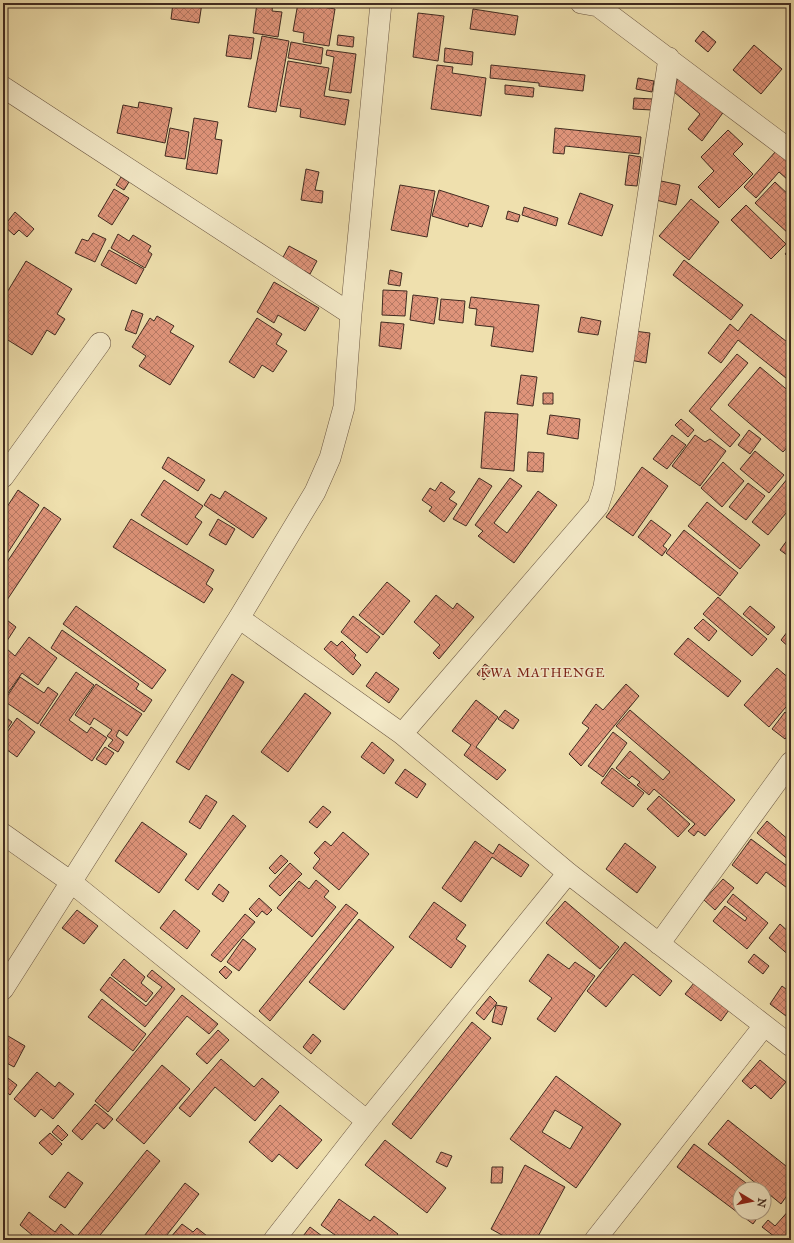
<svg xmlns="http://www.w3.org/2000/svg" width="794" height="1243" font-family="'IM FELL Great Primer',serif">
<defs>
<pattern id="building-cross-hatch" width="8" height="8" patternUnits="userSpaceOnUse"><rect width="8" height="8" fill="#df947a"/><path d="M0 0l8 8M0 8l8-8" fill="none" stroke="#b67964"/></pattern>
</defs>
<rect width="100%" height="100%" fill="#efe0ae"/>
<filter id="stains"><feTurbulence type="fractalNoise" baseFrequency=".005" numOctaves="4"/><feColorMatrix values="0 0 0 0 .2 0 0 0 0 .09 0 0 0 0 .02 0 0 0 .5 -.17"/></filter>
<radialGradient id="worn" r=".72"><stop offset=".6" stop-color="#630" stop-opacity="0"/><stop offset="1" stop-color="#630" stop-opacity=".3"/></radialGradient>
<path fill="url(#building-cross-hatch)" stroke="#412b21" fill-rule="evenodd" d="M173,3H202L199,23L171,19Z
M257,3H273L272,11L282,12L278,37L253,33Z
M298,3H317V6L335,9L329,46L303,42L304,33L293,31Z
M473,9L518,16L515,35L470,29Z
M418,13L444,16L438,61L413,57Z
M703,31L716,42L708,52L695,41Z
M229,35L254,38L251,59L226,56Z
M338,35L354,37L353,47L337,45Z
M262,36L289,41L276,112L248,107Z
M291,42L323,48L321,64L288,58Z
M754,45L782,69L761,94L733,70Z
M445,48L473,52L472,65L444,62Z
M327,50L356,54L351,93L329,90L334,57L326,55Z
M288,61L329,68L324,96L349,100L345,125L300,117L301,109L280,106Z
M437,65L453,67L452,73L486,78L481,116L431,109Z
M491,65L585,75L583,91L539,86V83L490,78Z
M678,76L725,110L702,141L688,129L700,114L674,92Z
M638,78L654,81L652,92L636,89Z
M505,85L534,88L533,97L505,94Z
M634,98L653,99L652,110L633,109Z
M139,102L172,108L165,143L117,133L123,105L138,108Z
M194,118L218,122L215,139L222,140L217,174L186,169Z
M170,128L189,132L185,159L165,156Z
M555,128L641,137L639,154L565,146L564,154L553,153Z
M728,130L743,144L733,154L753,174L719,208L698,187L714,171L701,157Z
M776,151L791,164V177L788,180L779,172L756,198L744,187Z
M629,155L641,157L637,186L625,185Z
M306,169L319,172L315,190L323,191L322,203L301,200Z
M121,177L129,182L124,190L116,185Z
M661,181L680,185L676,205L656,200Z
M775,182L791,197V232L789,234L755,203Z
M400,185L435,191L427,237L391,230Z
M114,189L129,198L112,225L98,216Z
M439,190L489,206L482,227L469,223L468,227L432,216Z
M580,193L613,205L602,236L568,224Z
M691,199L719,222L689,260L659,236Z
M746,205L786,244L771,259L731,220Z
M524,207L558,218L556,226L522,215Z
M508,211L520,215L518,222L506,219Z
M15,212L34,229L27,237L19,230L14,235L4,226Z
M93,233L106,239L95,262L75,253L82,239L88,241Z
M118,234L129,241L133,235L151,246L148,251L152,254L145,268L111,248Z
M289,246L317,261L310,274L282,259Z
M791,247V259L785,254Z
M109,250L144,269L136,284L101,265Z
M684,260L743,305L731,320L673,275Z
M26,261L72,289L57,314L65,319L55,335L47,330L32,355L3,337V299Z
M390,270L402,273L400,286L388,284Z
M274,282L319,308L305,331L278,315L274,323L257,312Z
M383,290L407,291L405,316L382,315Z
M413,295L438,298L434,324L410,320Z
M471,297L539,305L533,352L491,346L494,327L475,325L477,309L469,308Z
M441,299L465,301L463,323L439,320Z
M132,310L143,314L136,334L125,330Z
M751,314L791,345V382L738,340L721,363L708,353L730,324L738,331Z
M157,316L174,326L170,332L194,346L170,385L139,366L146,356L132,347L150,318L154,321Z
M581,317L601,321L598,335L578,332Z
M257,318L282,334L276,344L287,351L273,372L262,365L254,378L229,362Z
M381,322L404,324L401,349L379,346Z
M634,331L650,333L646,363L630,360Z
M737,354L748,363L710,409L740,435L730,447L689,411Z
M760,367L791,393V443L783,452L728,405Z
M521,375L537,377L533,406L517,404Z
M543,393H553V404H543Z
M485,412L518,414L514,471L481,468Z
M550,415L580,419L578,439L547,434Z
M681,419L694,430L688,437L675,425Z
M749,430L761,439L750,454L738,445Z
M672,435L686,445L667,469L653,459Z
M695,435L705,442L710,439L726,451L700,486L672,466Z
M755,451L784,475L769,493L740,469Z
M528,452L544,453L543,472L527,471Z
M168,457L205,480L198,491L162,468Z
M723,462L744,481L722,507L701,488Z
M642,467L668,486L633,536L606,517Z
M479,478L492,486L466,526L453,519Z
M510,478L522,486L494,523L507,533L538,491L557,505L514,563L478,536L483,531L475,525Z
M788,478L791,480V507L768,535L752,522Z
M164,480L203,506L195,517L202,522L187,545L141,515Z
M441,482L455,492L449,499L457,504L444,522L429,511L432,507L422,500L430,488L435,491Z
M748,483L765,496L746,520L729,507Z
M18,490L39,505L3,560V513Z
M225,491L267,518L253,538L204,505L211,494L220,499Z
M707,502L760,545L740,569L688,526Z
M44,507L61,519L3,606V568Z
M131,519L214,570L206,584L213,589L204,603L113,547Z
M218,519L235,529L226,545L209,535Z
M651,520L671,535L663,546L667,549L662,556L638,537Z
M684,530L738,573L720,596L666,553Z
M791,535V558L780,550Z
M387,582L410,601L383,635L359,615Z
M436,595L453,609L457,603L474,617L439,659L433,653L440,645L414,622Z
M718,597L767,639L752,656L703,614Z
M76,606L166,670L152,689L63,624Z
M750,606L775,627L768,635L743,614Z
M353,616L380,637L367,653L341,632Z
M3,617L16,627L3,647Z
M703,619L717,631L709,641L694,628Z
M791,627V649L781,640Z
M62,630L139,684L136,689L152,700L144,712L51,648Z
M29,637L57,658L38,685L22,673L3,700V654L7,649L15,656Z
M688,638L741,681L728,697L674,654Z
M331,641L337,646L342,641L356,655L354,658L361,665L353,675L324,649Z
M485,664L492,669L484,680L477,674Z
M777,668L791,680V701L769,727L744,705Z
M76,672L94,685L69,720L87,733L91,727L107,738L92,761L40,725Z
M376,672L399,689L389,703L366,686Z
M232,674L244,682L189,770L176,762Z
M20,677L44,693L48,687L58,694L38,724L4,701Z
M96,684L142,714L127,736L119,730L116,736L124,742L118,752L108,746L113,740L107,736L112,730L94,718L90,725L75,715Z
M626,684L639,696L581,766L569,754L589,728L582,723L596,704L603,710Z
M305,693L331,713L288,772L261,752Z
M476,700L498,717L476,747L506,770L497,780L464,755L471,745L452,731Z
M505,710L519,720L513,729L498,719Z
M630,710L735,800L705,836L698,831L694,836L688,831L695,824L654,789L649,795L637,785L640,782L632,776L629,779L616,768L630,751L663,780L670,772L616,726Z
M785,712L791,717V732L785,739L772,729Z
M3,715L12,722L3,735Z
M17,718L35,732L17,757L3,747V738Z
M613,732L627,743L603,777L588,766Z
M372,742L394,760L384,774L361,757Z
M105,747L114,753L106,765L96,759Z
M612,768L644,793L633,807L601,783Z
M405,769L426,784L417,798L395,783Z
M206,795L217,802L200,829L189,822Z
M659,796L690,824L678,837L647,809Z
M323,806L331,812L317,828L309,822Z
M233,815L246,826L198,890L185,880Z
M767,821L791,842V862L757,833Z
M142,822L187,854L159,893L115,861Z
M343,832L369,854L339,890L313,868L320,859L314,853L325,841L331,846Z
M751,839L791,869V891L766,872L757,884L732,865Z
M475,841L493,854L499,844L529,865L521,877L492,857L461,902L442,888Z
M625,843L656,867L637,893L606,869Z
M281,855L288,861L275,874L269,868Z
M290,863L302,874L280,896L269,886Z
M723,879L734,888L715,910L704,900Z
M316,880L329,891L324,897L336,907L312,937L277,908L299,881L309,889Z
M219,884L229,892L223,902L212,894Z
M733,894L768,923L747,949L713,921L725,906L745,921L747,918L727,902Z
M259,898L272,910L267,915L262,911L257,917L249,909Z
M565,901L619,947L600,969L546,923Z
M434,902L466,925L456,939L466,946L451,968L409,937Z
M346,904L358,913L270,1021L259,1011Z
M77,910L98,926L84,944L62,928Z
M174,910L200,931L187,949L160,928Z
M245,914L255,922L221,962L211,955Z
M359,919L394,947L344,1010L309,982Z
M780,924L791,934V957L769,938Z
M243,939L256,949L239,971L227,962Z
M625,942L672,981L660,996L633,974L606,1007L587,991Z
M548,954L569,969L575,962L595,976L555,1032L537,1019L552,998L529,981Z
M754,954L769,966L763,974L748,962Z
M124,959L145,977L141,983L153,993L146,1002L111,975Z
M225,966L232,972L226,979L219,972Z
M152,970L175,989L145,1027L100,990L110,977L146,1006L162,987L147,976Z
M694,983L729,1010L721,1021L685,994Z
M782,986L791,993L790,1019L770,1004Z
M182,995L218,1024L209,1034L187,1016L108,1112L95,1101Z
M490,996L497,1003L484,1020L476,1013Z
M102,999L146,1034L133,1051L88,1017Z
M496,1005L507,1007L502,1025L492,1022Z
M472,1022L491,1038L411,1139L392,1124Z
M218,1030L229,1040L207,1064L196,1054Z
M3,1033L25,1046L14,1067L3,1061Z
M313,1034L321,1041L311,1054L303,1047Z
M221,1059L254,1087L262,1078L279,1092L255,1121L215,1087L190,1117L179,1108Z
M760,1060L786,1082L771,1099L755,1085L751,1089L742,1081Z
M162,1065L190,1089L144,1144L116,1120Z
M37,1072L55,1087L59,1082L74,1094L53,1119L41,1109L35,1117L14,1099Z
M4,1075L17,1085L10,1095L3,1089Z
M556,1076L621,1124L576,1188L510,1139ZM555,1110L583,1127L570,1149L542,1132Z
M95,1104L113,1119L104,1129L97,1123L82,1140L72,1131Z
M280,1105L322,1140L297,1169L279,1154L272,1162L249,1142Z
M728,1120L791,1170V1190L781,1204L708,1144Z
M58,1125L68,1135L62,1141L52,1132Z
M50,1133L62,1144L52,1155L39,1143Z
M385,1140L446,1188L427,1213L365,1165Z
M694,1144L754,1189H740V1213H761L753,1224L677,1167Z
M147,1150L160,1161L96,1240H74Z
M441,1152L452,1156L447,1167L436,1162Z
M525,1165L565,1187L536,1240H511L491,1229Z
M492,1167H503L502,1183H491Z
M68,1172L83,1183L65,1208L49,1197Z
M185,1183L199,1194L163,1240H141Z
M764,1197L770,1201L764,1209Z
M339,1199L370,1221L374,1216L398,1234L393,1240H342L321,1225Z
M791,1208V1239L779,1240L762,1227L768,1220L775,1226Z
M29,1212L55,1232L61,1224L74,1235L70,1240H38L20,1225Z
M182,1224L193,1232L197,1228L212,1240H173L170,1238Z
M310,1227L322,1236L319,1240H300Z"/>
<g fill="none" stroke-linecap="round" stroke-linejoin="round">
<g stroke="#6c5844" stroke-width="22">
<path id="street" d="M581,3L598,6L791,151
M3,87L351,314
M3,477L100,343
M239,618L402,734L568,873L791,1046
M402,734L598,506L604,487L669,58
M3,834L71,882L367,1121
M659,944L791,762
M3,989L239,618L315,492L330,458L344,407L351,314L381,3
M274,1240L367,1121L568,873
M595,1240L764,1026"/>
</g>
<use href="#street" stroke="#f5ebca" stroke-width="21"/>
</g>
<g text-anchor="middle" stroke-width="3" stroke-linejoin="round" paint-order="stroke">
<g font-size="13" letter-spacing="1" fill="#7a1f14" stroke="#f5ebca">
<text x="543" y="677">KWA MATHENGE</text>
</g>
</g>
<rect width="794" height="1243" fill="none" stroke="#efe0ae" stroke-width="16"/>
<rect x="4" y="4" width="786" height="1235" fill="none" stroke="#412b21" stroke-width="2"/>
<rect x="8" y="8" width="778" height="1227" fill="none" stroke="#412b21"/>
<g transform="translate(752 1201) rotate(100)"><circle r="19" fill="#f5ebca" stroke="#ad9e86"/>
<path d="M0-3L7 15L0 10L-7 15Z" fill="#8f2418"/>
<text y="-6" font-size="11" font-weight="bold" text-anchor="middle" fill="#412b21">N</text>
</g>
<rect width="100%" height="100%" filter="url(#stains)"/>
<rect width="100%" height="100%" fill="url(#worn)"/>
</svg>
